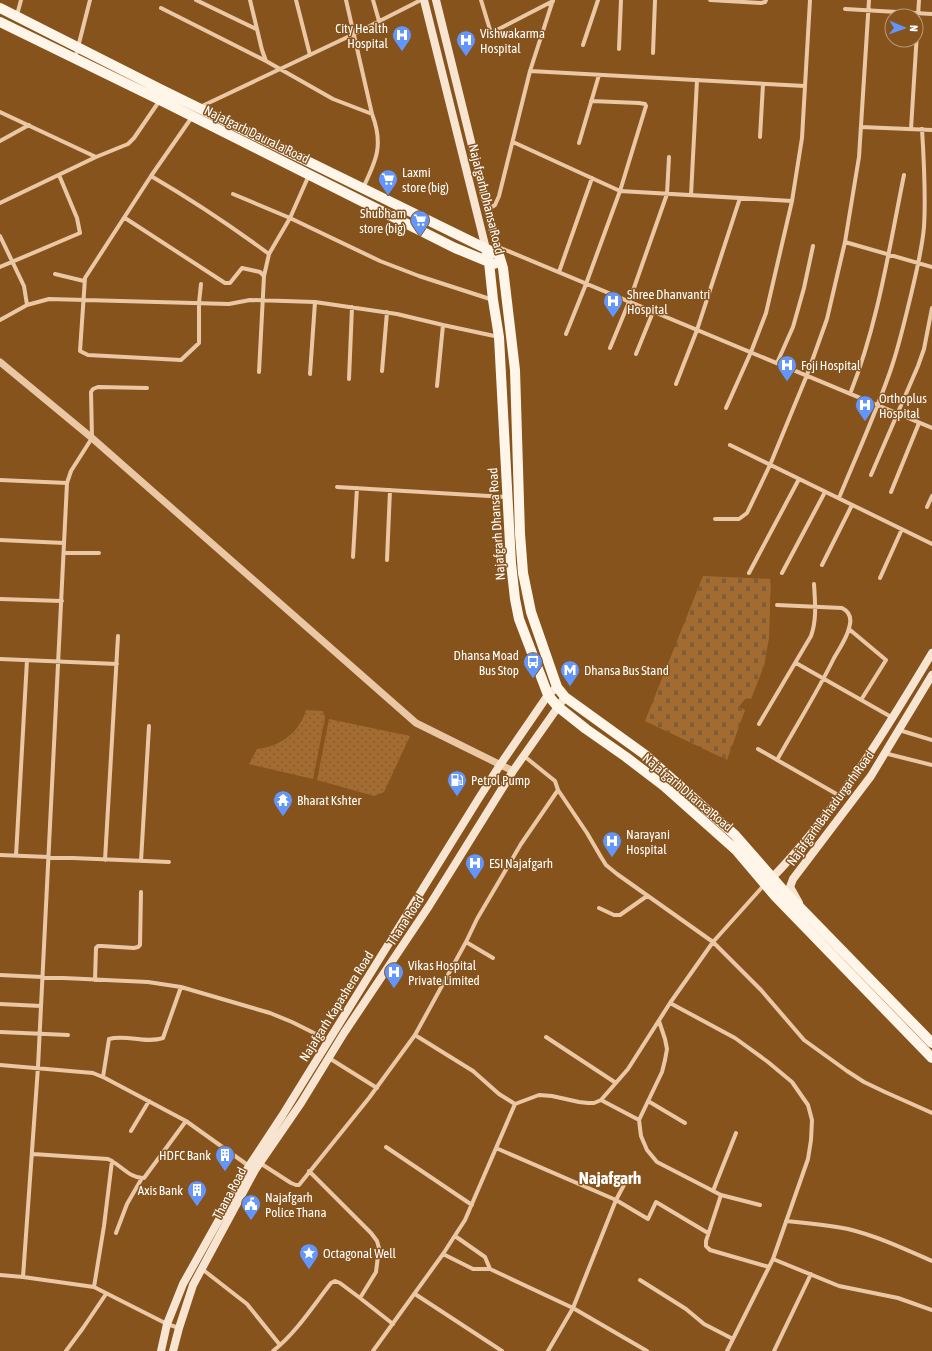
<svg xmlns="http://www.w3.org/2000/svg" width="932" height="1351" font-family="'Asap Condensed',sans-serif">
<defs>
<pattern id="grass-dots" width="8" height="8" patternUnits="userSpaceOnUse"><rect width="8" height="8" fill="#a46b30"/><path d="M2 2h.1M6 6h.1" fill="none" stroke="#7c5d3d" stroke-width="1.8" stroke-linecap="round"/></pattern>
<pattern id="cemetery-stones" width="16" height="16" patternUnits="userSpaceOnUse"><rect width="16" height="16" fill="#a46b30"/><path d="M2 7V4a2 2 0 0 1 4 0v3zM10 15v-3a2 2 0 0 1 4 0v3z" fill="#7c5d3d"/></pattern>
</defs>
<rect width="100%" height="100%" fill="#87531c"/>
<path fill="url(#grass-dots)" d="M306,710L323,711L325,718L313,779L249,764L257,749C280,747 300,732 306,710Z
M329,719L410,736L384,792L374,796L317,780Z"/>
<path fill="url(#cemetery-stones)" d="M703,576L771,579L769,638L764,666L751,699H745L739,707L745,710L727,760L645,721Z"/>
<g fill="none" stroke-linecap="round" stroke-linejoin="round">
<path stroke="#ebc8a5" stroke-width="4" d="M196,0L256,29
M250,0L262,50L266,61L333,99L372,114C384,145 376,161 363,188
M296,0L310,55
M346,0L372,114
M373,0L379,21
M481,0L491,33L553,1
M710,0L761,3L765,2L766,0
M161,8L266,61
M845,9L932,14
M17,15L21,0
M583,45L598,0
M619,49L621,0
M653,53L655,0
M75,59L90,0
M530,71L805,86
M200,107L354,34L421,0
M0,112L96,157
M192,117L151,176L85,278L80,351L88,355L181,360L199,343V303L201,284
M861,127L932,130
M911,129L919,0
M760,137L763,84
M0,141L29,125
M513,142L620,191L792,201
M579,143L599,75
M151,176C192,200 231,226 269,254
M233,194L290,218L380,261L419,276L493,300
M691,195L697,80
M0,203L96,157L128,144L134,138L160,100
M487,210L495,205L499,196L530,71L553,0
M125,218L225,283H230L242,268L260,272L264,276L259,372
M0,236L24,286L27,305
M845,242L932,267
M496,246L932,428
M0,267L80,233L77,218L59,175
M559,272L592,178
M55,274L84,281
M264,276L269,254L290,218L309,175
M0,320L27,305L49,299L229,304L250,300L315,302L397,314L443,325L499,337
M566,334L586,284L620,191L646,106L645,104L639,103L591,101
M610,348L629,302L667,194L669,157
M636,354L653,312
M777,363L793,327L804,288L813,246
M382,371L387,312
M310,374L315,302
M349,379L352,307
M676,384L697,330L740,198
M437,386L443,325
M850,394C878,324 889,249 904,175
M726,408L751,352L766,313L792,201L802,138L810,0
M730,445L932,544
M871,475L918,366L924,349L932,308
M0,480L67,483
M337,487L506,497
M891,492L919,423
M839,498C857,454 877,411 892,366C900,342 905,319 911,295C916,273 922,250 924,227C926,194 924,161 922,129
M927,507L932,496
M715,519H739L747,513L770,465L807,375L827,319L845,242L859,157L869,0
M0,540L64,543
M64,553H99
M353,557L357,488
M387,560L390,490
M822,565L852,505
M749,573L799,479
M782,573L825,492
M880,578L902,529
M0,599L62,601
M849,629L886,660L861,700
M0,659L117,664
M796,663L893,718
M759,724L811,636C817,620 815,601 814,584
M899,730L932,740
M758,749L840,796
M884,753L932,765
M524,756L555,781L558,790L587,833L601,857L606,865L617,874L713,942L761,990L804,1040L847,1071L864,1082L885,1092L932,1113
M777,760C796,726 817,693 834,658C839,649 847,638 849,628C852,619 850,612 842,608L777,605
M0,855L169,862
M16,856L27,660
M105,860L118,636
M141,861L149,726
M599,908L614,915H620L647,896
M466,942L493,958
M0,975L148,982L181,987L270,1013L292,1022L328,1040
M95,980L96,948L98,946H102L134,948L138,947L140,945L141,892
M670,1003L735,1038L768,1062L792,1082L808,1105L812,1120L811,1140L808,1159L773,1259L727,1351
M0,1004L41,1006
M659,1021L665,1039L667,1049L665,1060L662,1072L639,1120L641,1136L647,1150L657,1162L721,1195L706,1241V1246L710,1250L769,1267
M0,1032L68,1035
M415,1035L473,1071L499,1094L515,1104
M546,1037L616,1083
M329,1058L377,1088
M0,1065L93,1073L105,1078L186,1121L249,1166
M103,1077L109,1039C126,1034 146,1044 163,1038L181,987
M601,1100L639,1120
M648,1101L685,1123
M131,1131L149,1101
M386,1147L472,1205
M496,1148L616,1200L625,1183
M33,1154L108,1159C120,1164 130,1179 144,1178L186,1121
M260,1163L291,1183L296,1185H299L369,1098L415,1035L466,942L477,919L521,844L558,790
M309,1171L371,1233L377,1241L379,1248L376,1272L360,1298L393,1324
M713,1191L736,1133
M721,1195L760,1205
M786,1221C807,1223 828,1225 848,1229C877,1236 905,1249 932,1261
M116,1233L127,1204L142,1178
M443,1254L473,1269H490L485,1257L455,1236
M773,1259L839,1286L898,1298L932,1310
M202,1269L247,1304L280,1345
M490,1269L573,1308L647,1351
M0,1275L23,1277L94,1287L167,1324L179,1328
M23,1277L38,1067L67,483L71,471L92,438L91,392L93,389L98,387L147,388
M640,1280L686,1309L704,1324L733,1339
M94,1287L104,1226L112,1161
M415,1294L502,1351
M66,1351L83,1328L106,1294
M273,1351C296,1333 313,1306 331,1283L335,1281L340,1283L360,1298
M373,1351L443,1254L465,1220L515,1104L539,1095L552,1096L579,1102L588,1103H594L601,1100L628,1069L670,1003L713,942L765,884
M548,1351L573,1308L616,1200L648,1219L656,1202L708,1233
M774,1351L811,1274"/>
<path stroke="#ebc8a5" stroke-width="7" d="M0,362L92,438L416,723L513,771"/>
<path stroke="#f8e5d1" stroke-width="8" d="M424,0L486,249
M436,0L499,255
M769,881C835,814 884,733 932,653
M799,903L790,887L793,879L871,776L932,675
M161,1351L167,1324L183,1284L249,1166L282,1116L479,798L500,765L548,695L557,687
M173,1351L179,1328L193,1285L255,1170L301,1103L344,1033L429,906L513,771L565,697"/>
<path stroke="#fff5e9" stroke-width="10" d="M0,8L162,90L499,255L503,268L515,370L520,534L523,573L531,612L557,687L565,697L644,754L735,835L784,891L932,1043
M0,22L160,100L455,248L494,264
M486,249L489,262L493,300L499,337L511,563L515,599L519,619L548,695L557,706L586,729L626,757L664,786L736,850L775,896L932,1058"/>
</g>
<defs>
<g id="hospital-pin" transform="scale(1)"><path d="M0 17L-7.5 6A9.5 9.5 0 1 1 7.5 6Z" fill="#6296fc" stroke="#87531c"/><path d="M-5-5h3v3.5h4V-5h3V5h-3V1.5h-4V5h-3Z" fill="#fff"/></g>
<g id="supermarket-pin" transform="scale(1)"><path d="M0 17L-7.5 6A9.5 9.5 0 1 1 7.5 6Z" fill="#6296fc" stroke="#87531c"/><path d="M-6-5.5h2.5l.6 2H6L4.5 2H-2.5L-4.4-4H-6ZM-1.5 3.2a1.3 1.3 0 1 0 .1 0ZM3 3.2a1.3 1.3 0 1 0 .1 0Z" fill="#fff"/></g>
<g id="bus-pin" transform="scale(1)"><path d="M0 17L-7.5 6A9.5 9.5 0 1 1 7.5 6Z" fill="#6296fc" stroke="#87531c"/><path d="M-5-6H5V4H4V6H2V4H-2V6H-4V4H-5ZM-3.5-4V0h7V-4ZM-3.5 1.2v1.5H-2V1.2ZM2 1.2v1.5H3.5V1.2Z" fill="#fff"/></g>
<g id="metro-pin" transform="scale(1)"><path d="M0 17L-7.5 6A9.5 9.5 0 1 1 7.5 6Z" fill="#6296fc" stroke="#87531c"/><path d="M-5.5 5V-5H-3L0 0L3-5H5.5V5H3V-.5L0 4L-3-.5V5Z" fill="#fff"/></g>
<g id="fuel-pin" transform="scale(1)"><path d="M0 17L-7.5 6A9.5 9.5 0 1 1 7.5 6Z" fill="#6296fc" stroke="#87531c"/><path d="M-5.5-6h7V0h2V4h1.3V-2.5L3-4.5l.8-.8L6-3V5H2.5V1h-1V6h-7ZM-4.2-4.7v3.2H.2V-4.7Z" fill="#fff"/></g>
<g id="temple-pin" transform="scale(1)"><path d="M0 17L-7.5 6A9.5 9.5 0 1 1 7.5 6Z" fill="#6296fc" stroke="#87531c"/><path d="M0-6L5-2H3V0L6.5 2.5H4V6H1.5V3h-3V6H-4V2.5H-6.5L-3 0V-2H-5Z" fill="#fff"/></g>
<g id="building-pin" transform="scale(1)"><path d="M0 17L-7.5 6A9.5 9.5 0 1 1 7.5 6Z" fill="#6296fc" stroke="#87531c"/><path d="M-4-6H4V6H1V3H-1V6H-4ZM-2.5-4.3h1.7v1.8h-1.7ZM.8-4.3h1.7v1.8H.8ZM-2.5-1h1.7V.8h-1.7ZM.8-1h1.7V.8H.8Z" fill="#fff"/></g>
<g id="civic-pin" transform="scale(1)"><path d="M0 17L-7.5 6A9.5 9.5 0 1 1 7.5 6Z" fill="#6296fc" stroke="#87531c"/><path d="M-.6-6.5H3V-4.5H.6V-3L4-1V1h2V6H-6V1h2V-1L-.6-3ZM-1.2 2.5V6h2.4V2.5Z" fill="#fff"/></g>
<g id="sight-pin" transform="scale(1)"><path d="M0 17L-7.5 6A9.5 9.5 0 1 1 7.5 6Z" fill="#6296fc" stroke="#87531c"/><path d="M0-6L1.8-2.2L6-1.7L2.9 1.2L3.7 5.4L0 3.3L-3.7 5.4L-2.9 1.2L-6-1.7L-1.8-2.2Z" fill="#fff"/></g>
</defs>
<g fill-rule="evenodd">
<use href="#hospital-pin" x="402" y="35"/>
<use href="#hospital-pin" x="466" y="40"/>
<use href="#supermarket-pin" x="388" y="179"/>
<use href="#supermarket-pin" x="420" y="220"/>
<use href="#hospital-pin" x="613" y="301"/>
<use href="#hospital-pin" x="787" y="365"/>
<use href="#hospital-pin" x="865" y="405"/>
<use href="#bus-pin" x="533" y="662"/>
<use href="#metro-pin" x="570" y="670"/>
<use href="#fuel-pin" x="457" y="780"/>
<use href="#temple-pin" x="283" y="800"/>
<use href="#hospital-pin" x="612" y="841"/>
<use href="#hospital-pin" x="475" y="863"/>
<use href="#hospital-pin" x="394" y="972"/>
<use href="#building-pin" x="225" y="1155"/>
<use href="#building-pin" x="197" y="1190"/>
<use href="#civic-pin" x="251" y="1204"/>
<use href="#sight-pin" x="309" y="1253"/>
</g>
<g text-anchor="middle" stroke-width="3" stroke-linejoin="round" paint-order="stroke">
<g font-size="13" fill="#fff" stroke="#87531c" text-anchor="start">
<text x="388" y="33" text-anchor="end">City Health<tspan x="388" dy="15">Hospital</tspan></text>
<text x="480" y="38">Vishwakarma<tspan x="480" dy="15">Hospital</tspan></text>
<text x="402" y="177">Laxmi<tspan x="402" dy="15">store (big)</tspan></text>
<text x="406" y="218" text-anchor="end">Shubham<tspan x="406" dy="15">store (big)</tspan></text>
<text x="627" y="299">Shree Dhanvantri<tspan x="627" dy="15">Hospital</tspan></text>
<text x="801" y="370">Foji Hospital</text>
<text x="879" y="403">Orthoplus<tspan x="879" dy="15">Hospital</tspan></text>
<text x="519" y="660" text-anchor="end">Dhansa Moad<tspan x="519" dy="15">Bus Stop</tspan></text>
<text x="584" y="675">Dhansa Bus Stand</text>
<text x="471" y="785">Petrol Pump</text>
<text x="297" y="805">Bharat Kshter</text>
<text x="626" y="839">Narayani<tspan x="626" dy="15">Hospital</tspan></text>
<text x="489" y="868">ESI Najafgarh</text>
<text x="408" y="970">Vikas Hospital<tspan x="408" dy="15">Private Limited</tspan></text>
<text x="211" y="1160" text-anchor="end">HDFC Bank</text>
<text x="183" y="1195" text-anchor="end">Axis Bank</text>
<text x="265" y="1202">Najafgarh<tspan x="265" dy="15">Police Thana</tspan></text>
<text x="323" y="1258">Octagonal Well</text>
</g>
<g font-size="13" fill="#fff" stroke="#87531c">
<text transform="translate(257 134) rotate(26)" y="5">Najafgarh Daurala Road</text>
<text transform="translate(487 199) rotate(76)" y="5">Najafgarh Dhansa Road</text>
<text transform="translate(496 524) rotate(-94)" y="5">Najafgarh Dhansa Road</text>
<text transform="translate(688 792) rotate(40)" y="5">Najafgarh Dhansa Road</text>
<text transform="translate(830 808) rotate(-54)" y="5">Najafgarh Bahadurgarh Road</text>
<text transform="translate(405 920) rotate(-57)" y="5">Thana Road</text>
<text transform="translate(336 1006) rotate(-58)" y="5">Najafgarh Kapashera Road</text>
<text transform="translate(229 1193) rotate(-62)" y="5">Thana Road</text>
</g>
<g font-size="17" font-weight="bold" fill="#fff" stroke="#87531c">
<text x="610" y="1184">Najafgarh</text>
</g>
</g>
<g transform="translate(904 28) rotate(92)"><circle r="19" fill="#87531c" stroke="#b79877"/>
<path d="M0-3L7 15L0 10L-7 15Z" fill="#6296fc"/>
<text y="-6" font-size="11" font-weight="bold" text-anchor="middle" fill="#ffffff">N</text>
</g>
</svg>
